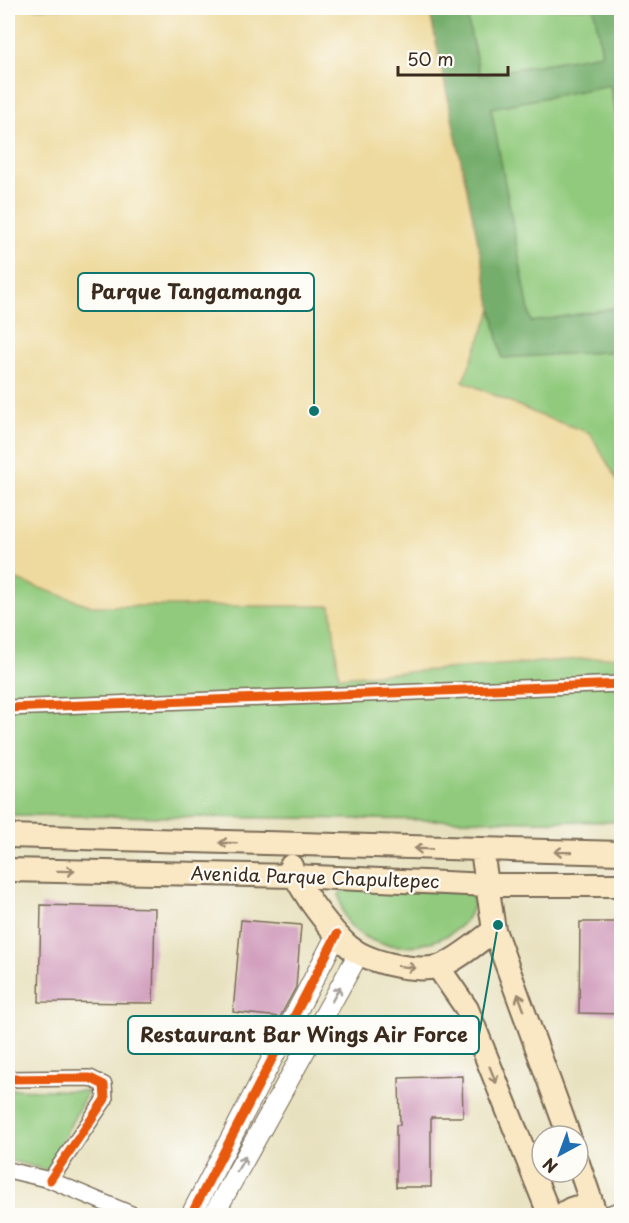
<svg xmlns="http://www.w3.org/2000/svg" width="629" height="1223" font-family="'Playpen Sans',sans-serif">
<rect width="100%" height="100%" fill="#fdfcf7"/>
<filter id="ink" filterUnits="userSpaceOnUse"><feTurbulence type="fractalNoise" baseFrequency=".0167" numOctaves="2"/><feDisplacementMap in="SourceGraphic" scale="12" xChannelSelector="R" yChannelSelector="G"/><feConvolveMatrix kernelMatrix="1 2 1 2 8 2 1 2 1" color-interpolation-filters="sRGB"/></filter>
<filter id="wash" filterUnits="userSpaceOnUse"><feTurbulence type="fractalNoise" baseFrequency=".008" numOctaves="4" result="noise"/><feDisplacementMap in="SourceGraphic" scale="24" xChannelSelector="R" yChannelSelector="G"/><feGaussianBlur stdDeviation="1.35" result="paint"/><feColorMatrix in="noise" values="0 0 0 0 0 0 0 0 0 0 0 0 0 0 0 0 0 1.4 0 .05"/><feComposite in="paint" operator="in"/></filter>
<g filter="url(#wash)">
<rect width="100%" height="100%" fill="#e8e1bf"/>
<path fill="#91ca7d" stroke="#667a4e" stroke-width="1.5" d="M8,8H621V822L8,815Z
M345,889L470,891L474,903C472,909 470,916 466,920C440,952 372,957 347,921C342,914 341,902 339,894Z
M8,1089L88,1091L47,1170L8,1160Z"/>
<path fill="#74ae6c" stroke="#586c45" stroke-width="1.5" d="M429,8H465L480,75L602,54L594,8H621V141L610,85L491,108L531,322L621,307V351L502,358Z"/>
<path fill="#eeda9e" stroke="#94825e" stroke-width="1.5" d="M8,8H429L492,309L463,381L539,415L590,433L621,487V656L339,677L331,606H92L8,577Z"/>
<g id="blocks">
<path fill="#cf99ba" d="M41,905L155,908L153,1003L39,1002Z
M241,920L301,925L296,987L280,1017L233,1012Z
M580,922H621V1014L579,1013Z
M462,1076L463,1117H431V1187H396V1125H400L399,1078Z"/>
</g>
</g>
<g filter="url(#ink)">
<use href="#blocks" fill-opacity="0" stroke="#786a56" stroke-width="1.5"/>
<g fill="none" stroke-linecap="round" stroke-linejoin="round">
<g stroke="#786a56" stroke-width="18">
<path id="minor" d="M8,708L622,684
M8,1079L90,1078L104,1085L105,1099L50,1180
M8,1170L50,1180L136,1216
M602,1216L622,1209"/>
</g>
<g stroke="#786a56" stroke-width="22">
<path id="tertiary" d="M191,1215L337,934
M213,1216L359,953"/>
</g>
<g stroke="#786a56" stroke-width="26">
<path id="secondary" d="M8,836L622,853
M482,851L494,930L569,1136
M291,866C295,879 303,890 311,902C321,916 333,932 346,944C365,962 412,972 437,967C452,964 481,940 494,930
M8,870L294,876L488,885H622
M438,967L467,1009L550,1216
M578,1163L594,1210
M561,1216C573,1204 587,1204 599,1216"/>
</g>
<use href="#minor" stroke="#fff" stroke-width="15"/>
<use href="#tertiary" stroke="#fff" stroke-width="20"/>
<use href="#secondary" stroke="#fae7c3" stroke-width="22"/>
<g stroke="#fdfcf7" stroke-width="13">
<path id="cycleway" d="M8,708L622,684
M8,1079L90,1078L104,1085L105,1099L50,1180
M191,1215L337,934"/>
</g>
<use href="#cycleway" stroke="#e8590c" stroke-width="9"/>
</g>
<defs><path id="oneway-shaft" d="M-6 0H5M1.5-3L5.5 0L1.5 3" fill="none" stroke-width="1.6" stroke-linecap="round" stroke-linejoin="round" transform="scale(1.5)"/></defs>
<g stroke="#9a8870">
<use href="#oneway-shaft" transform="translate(228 843) rotate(-178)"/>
<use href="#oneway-shaft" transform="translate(423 849) rotate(-178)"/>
<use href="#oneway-shaft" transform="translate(563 852) rotate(-179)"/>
<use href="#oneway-shaft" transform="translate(66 871) rotate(1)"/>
<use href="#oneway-shaft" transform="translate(407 967) rotate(7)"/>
<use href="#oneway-shaft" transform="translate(521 1002) rotate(-110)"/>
<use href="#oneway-shaft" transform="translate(493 1075) rotate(68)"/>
</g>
<g stroke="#a79f9a">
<use href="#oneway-shaft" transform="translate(336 994) rotate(-61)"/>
<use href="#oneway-shaft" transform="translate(241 1164) rotate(-61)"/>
</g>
</g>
<g text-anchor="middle" stroke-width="4.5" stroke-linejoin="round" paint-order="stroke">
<g font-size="18" fill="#3b2a1e" stroke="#fdfcf7">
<text transform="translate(315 878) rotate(2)" y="6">Avenida Parque Chapultepec</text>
</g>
</g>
<path fill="none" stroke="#0f766e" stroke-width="2" d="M314 411L314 292M498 925L479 1035"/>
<g fill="#0f766e" stroke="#fdfcf7" stroke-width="2">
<circle cx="314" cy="411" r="6"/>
<circle cx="498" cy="925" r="6"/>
</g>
<g fill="#fdfcf7" stroke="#0f766e" stroke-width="2">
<rect x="78" y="273" width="236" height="38" rx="6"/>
<rect x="128" y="1016" width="351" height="38" rx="6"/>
</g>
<g font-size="20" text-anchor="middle" font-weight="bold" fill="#3b2a1e">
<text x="196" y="299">Parque Tangamanga</text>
<text x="304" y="1042">Restaurant Bar Wings Air Force</text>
</g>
<rect width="629" height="1223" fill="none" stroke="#fdfcf7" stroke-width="30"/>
<g transform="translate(560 1154) rotate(221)"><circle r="28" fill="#fdfcf7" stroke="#afa8a0" stroke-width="1.5"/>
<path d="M0-4.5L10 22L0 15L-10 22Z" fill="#1f6fb2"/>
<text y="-9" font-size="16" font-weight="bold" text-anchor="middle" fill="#3b2a1e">N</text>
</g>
<path d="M398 66v9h110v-9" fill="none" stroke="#3b2a1e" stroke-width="3"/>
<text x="407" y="66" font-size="18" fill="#3b2a1e" stroke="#fdfcf7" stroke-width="4.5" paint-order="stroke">50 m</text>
</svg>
